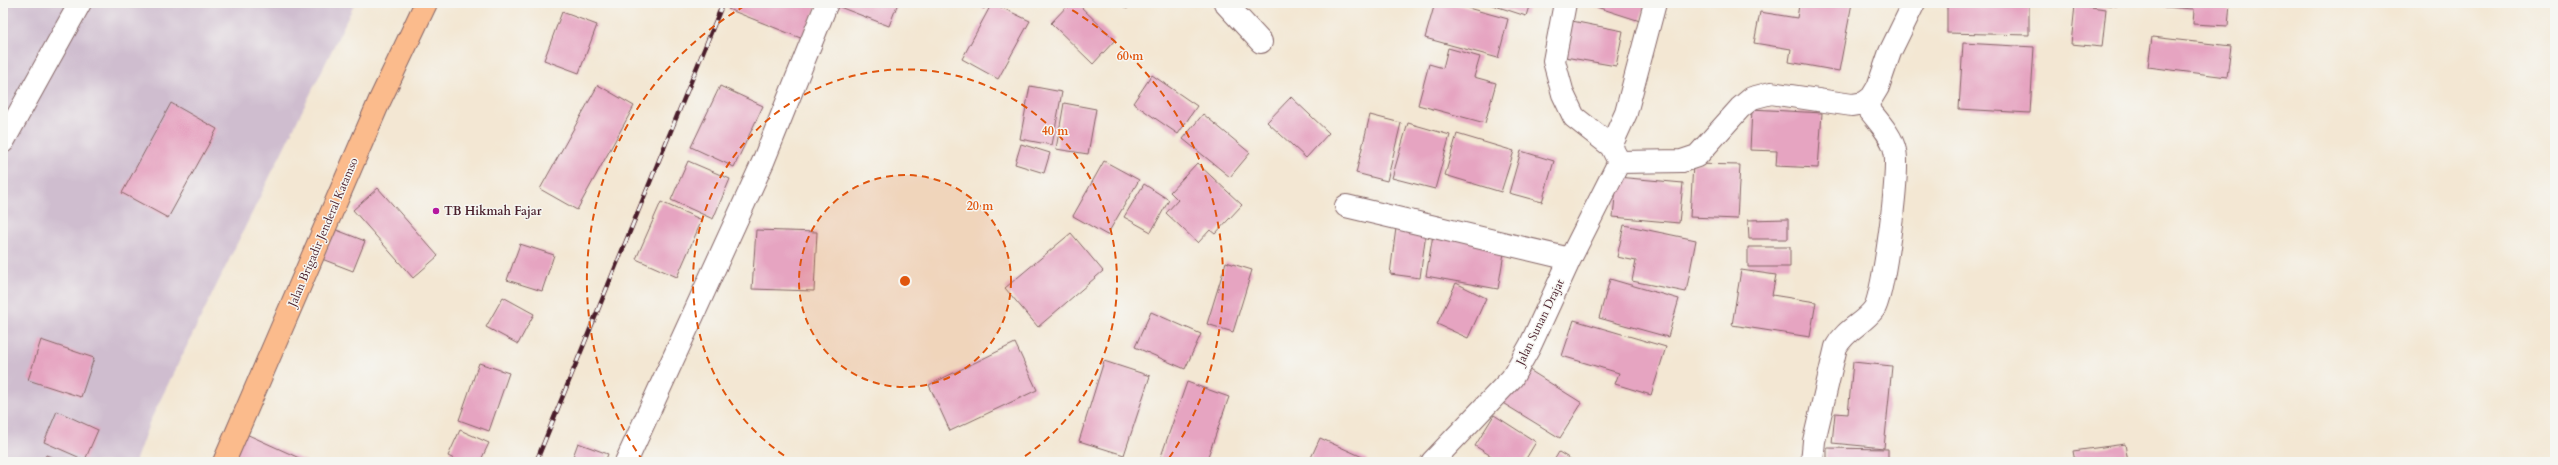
<svg xmlns="http://www.w3.org/2000/svg" width="2558" height="465" font-family="Cardo,serif">
<rect width="100%" height="100%" fill="#f6f6f2"/>
<filter id="ink" filterUnits="userSpaceOnUse"><feTurbulence type="fractalNoise" baseFrequency=".025" numOctaves="2"/><feDisplacementMap in="SourceGraphic" scale="8" xChannelSelector="R" yChannelSelector="G"/><feConvolveMatrix kernelMatrix="1 2 1 2 8 2 1 2 1" color-interpolation-filters="sRGB"/></filter>
<filter id="wash" filterUnits="userSpaceOnUse"><feTurbulence type="fractalNoise" baseFrequency=".012" numOctaves="4" result="noise"/><feDisplacementMap in="SourceGraphic" scale="16" xChannelSelector="R" yChannelSelector="G"/><feGaussianBlur stdDeviation="0.9" result="paint"/><feColorMatrix in="noise" values="0 0 0 0 0 0 0 0 0 0 0 0 0 0 0 0 0 1.4 0 .05"/><feComposite in="paint" operator="in"/></filter>
<g filter="url(#wash)">
<rect width="100%" height="100%" fill="#f3e7d3"/>
<path fill="#cfbdcf" d="M3,3H355L150,421L135,462H3Z"/>
<g id="blocks">
<path fill="#e6a4c1" d="M730,3H818L803,39L728,9Z
M838,3H898L889,26L837,6Z
M977,3H990L984,9Z
M992,3L1030,21L998,79L962,59Z
M1070,3H1077L1115,40L1093,64L1051,23Z
M1119,3H1132L1127,9Z
M1435,3H1450L1508,19L1498,58L1425,38Z
M1486,3H1530L1526,16Z
M1584,3H1646L1640,21Z
M1795,3H1852L1839,71L1789,62L1791,49L1754,43L1760,12L1797,18L1799,5Z
M1947,3L2029,5V35L1947,33Z
M2090,3H2117V6Z
M2164,3H2230L2228,26L2193,24L2194,9L2164,7Z
M2075,5L2106,9L2102,47L2071,44Z
M562,12L597,25L579,73L544,60Z
M1572,21L1623,31L1616,66L1565,57Z
M2152,37L2231,46L2227,77L2148,67Z
M1963,43L2034,47L2030,113L1959,109Z
M1448,48L1480,57L1474,77L1496,83L1485,123L1418,105L1429,64L1443,68Z
M1152,75L1197,106L1178,134L1133,103Z
M598,85L634,106L577,210L540,189Z
M720,86L763,106L734,167L691,147Z
M1030,86L1062,92L1052,145L1020,139Z
M1291,97L1329,133L1306,158L1267,122Z
M171,103L217,129L168,218L122,193Z
M1064,103L1096,109L1088,154L1056,149Z
M1752,109L1822,113L1818,168L1776,166L1777,151L1750,150Z
M1203,114L1250,153L1230,177L1183,139Z
M1370,115L1401,123L1387,181L1356,173Z
M1408,123L1450,135L1435,189L1392,178Z
M1457,134L1514,151L1501,192L1445,175Z
M1021,144L1050,153L1044,173L1015,164Z
M1521,151L1554,161L1542,202L1509,193Z
M688,161L730,179L713,219L671,200Z
M1104,161L1139,180L1107,235L1073,216Z
M1197,163L1242,205L1215,234L1210,230L1198,243L1166,213L1178,200L1170,192Z
M1693,164L1740,165L1737,219L1690,217Z
M1617,177L1683,183L1679,223L1613,217Z
M1144,184L1169,200L1151,232L1124,217Z
M378,188L438,256L413,278L353,210Z
M661,202L702,220L677,277L636,259Z
M1788,219V239H1749L1748,220Z
M1624,225L1696,240L1686,292L1632,281L1636,261L1617,257Z
M1396,228L1426,232L1420,278L1390,274Z
M334,229L365,241L353,271L322,259Z
M756,230L817,232L814,291L752,289Z
M1071,233L1103,271L1038,327L1005,288Z
M1433,235L1505,247L1498,289L1426,276Z
M520,244L554,255L542,291L507,280Z
M1748,247H1790V267H1748Z
M1226,262L1252,270L1233,332L1207,324Z
M1741,270L1776,275L1772,295L1816,302L1810,337L1732,325Z
M1610,279L1679,299L1668,337L1599,318Z
M1456,283L1486,298L1468,338L1437,324Z
M503,297L534,314L518,344L486,327Z
M1151,312L1201,334L1185,369L1135,347Z
M1574,320L1666,347L1651,395L1615,384L1619,373L1562,356Z
M41,340L94,358L81,397L28,380Z
M1015,343L1037,390L950,431L929,385Z
M1104,361L1150,376L1124,455L1079,441Z
M1853,362L1892,366L1884,448L1832,443L1835,413L1848,414Z
M479,363L509,373L489,431L459,420Z
M1523,366L1582,403L1560,438L1501,402Z
M1187,382L1229,397L1206,462H1159Z
M57,411L98,430L85,460L44,442Z
M1494,415L1536,442L1524,462H1501L1475,446Z
M460,430L489,443L480,462H460L448,456Z
M244,433L308,462H231Z
M1320,438L1367,459L1366,462H1309Z
M578,443L608,454L605,462H571Z
M2125,444L2128,462H2075L2073,451Z
M1827,448L1888,449V462H1827Z
M1559,452L1575,462H1553Z
M46,455L65,462H44Z"/>
</g>
</g>
<g filter="url(#ink)">
<use href="#blocks" fill-opacity="0" stroke="#856566" stroke-width="1"/>
<g fill="none" stroke-linecap="round" stroke-linejoin="round">
<g stroke="#856566" stroke-width="24">
<path id="minor" d="M1225,3L1261,42
M1565,3L1554,61L1563,94L1574,117L1611,146
M3,142L80,3
M1619,162L1682,161L1697,156L1740,108L1752,98L1771,93L1852,105L1864,103L1872,97L1878,87L1890,52L1914,3
M1619,162L1611,146L1626,113L1655,3
M1346,206L1570,259
M626,462L763,162L827,3
M1432,462L1512,378L1530,346L1570,259L1619,162
M1812,462L1814,441L1836,347C1846,329 1863,324 1874,309C1884,294 1900,169 1895,151C1892,134 1873,116 1864,103"/>
</g>
<g stroke="#856566" stroke-width="24">
<path id="highway" d="M224,462L379,102L426,3"/>
</g>
<use href="#minor" stroke="#fff" stroke-width="22"/>
<use href="#highway" stroke="#fbbb8c" stroke-width="22"/>
<g stroke="#4a1f2b" stroke-width="4.5">
<path id="rail" d="M536,462L723,3"/>
</g>
<use href="#rail" stroke="#f6f6f2" stroke-width="3" stroke-dasharray="9" stroke-linecap="butt"/>
</g>
</g>
<circle cx="905" cy="281" r="106" fill="#e0560e" fill-opacity=".12"/>
<g fill="none" stroke="#e0560e" stroke-width="2" stroke-dasharray="7 5">
<circle cx="905" cy="281" r="106"/>
<path d="M794 462A212 212 0 1 1 1016 462"/>
<path d="M643 461A318 318 0 0 1 748 4M1062 4A318 318 0 0 1 1167 461"/>
</g>
<circle fill="#b5179e" stroke="#f6f6f2" stroke-width="1.5" cx="436" cy="211" r="4"/>
<g text-anchor="middle" stroke-width="3" stroke-linejoin="round" paint-order="stroke">
<g font-size="12" font-weight="bold" fill="#4a1f2b" stroke="#f6f6f2" text-anchor="start">
<text x="444" y="215">TB Hikmah Fajar</text>
</g>
<g font-size="12" fill="#4a1f2b" stroke="#f6f6f2">
<text transform="translate(323 232) rotate(-67)" y="4">Jalan Brigadir Jenderal Katamso</text>
<text transform="translate(1540 322) rotate(-64)" y="4">Jalan Sunan Drajat</text>
</g>
</g>
<circle cx="905" cy="281" r="6" fill="#e0560e" stroke="#f6f6f2" stroke-width="2"/>
<g font-size="12" text-anchor="middle" font-weight="bold" fill="#e0560e" stroke="#f6f6f2" stroke-width="3" stroke-linejoin="round" paint-order="stroke">
<text x="1130" y="60">60 m</text>
<text x="1055" y="135">40 m</text>
<text x="980" y="210">20 m</text>
</g>
<rect width="2558" height="465" fill="none" stroke="#f6f6f2" stroke-width="16"/>
</svg>
